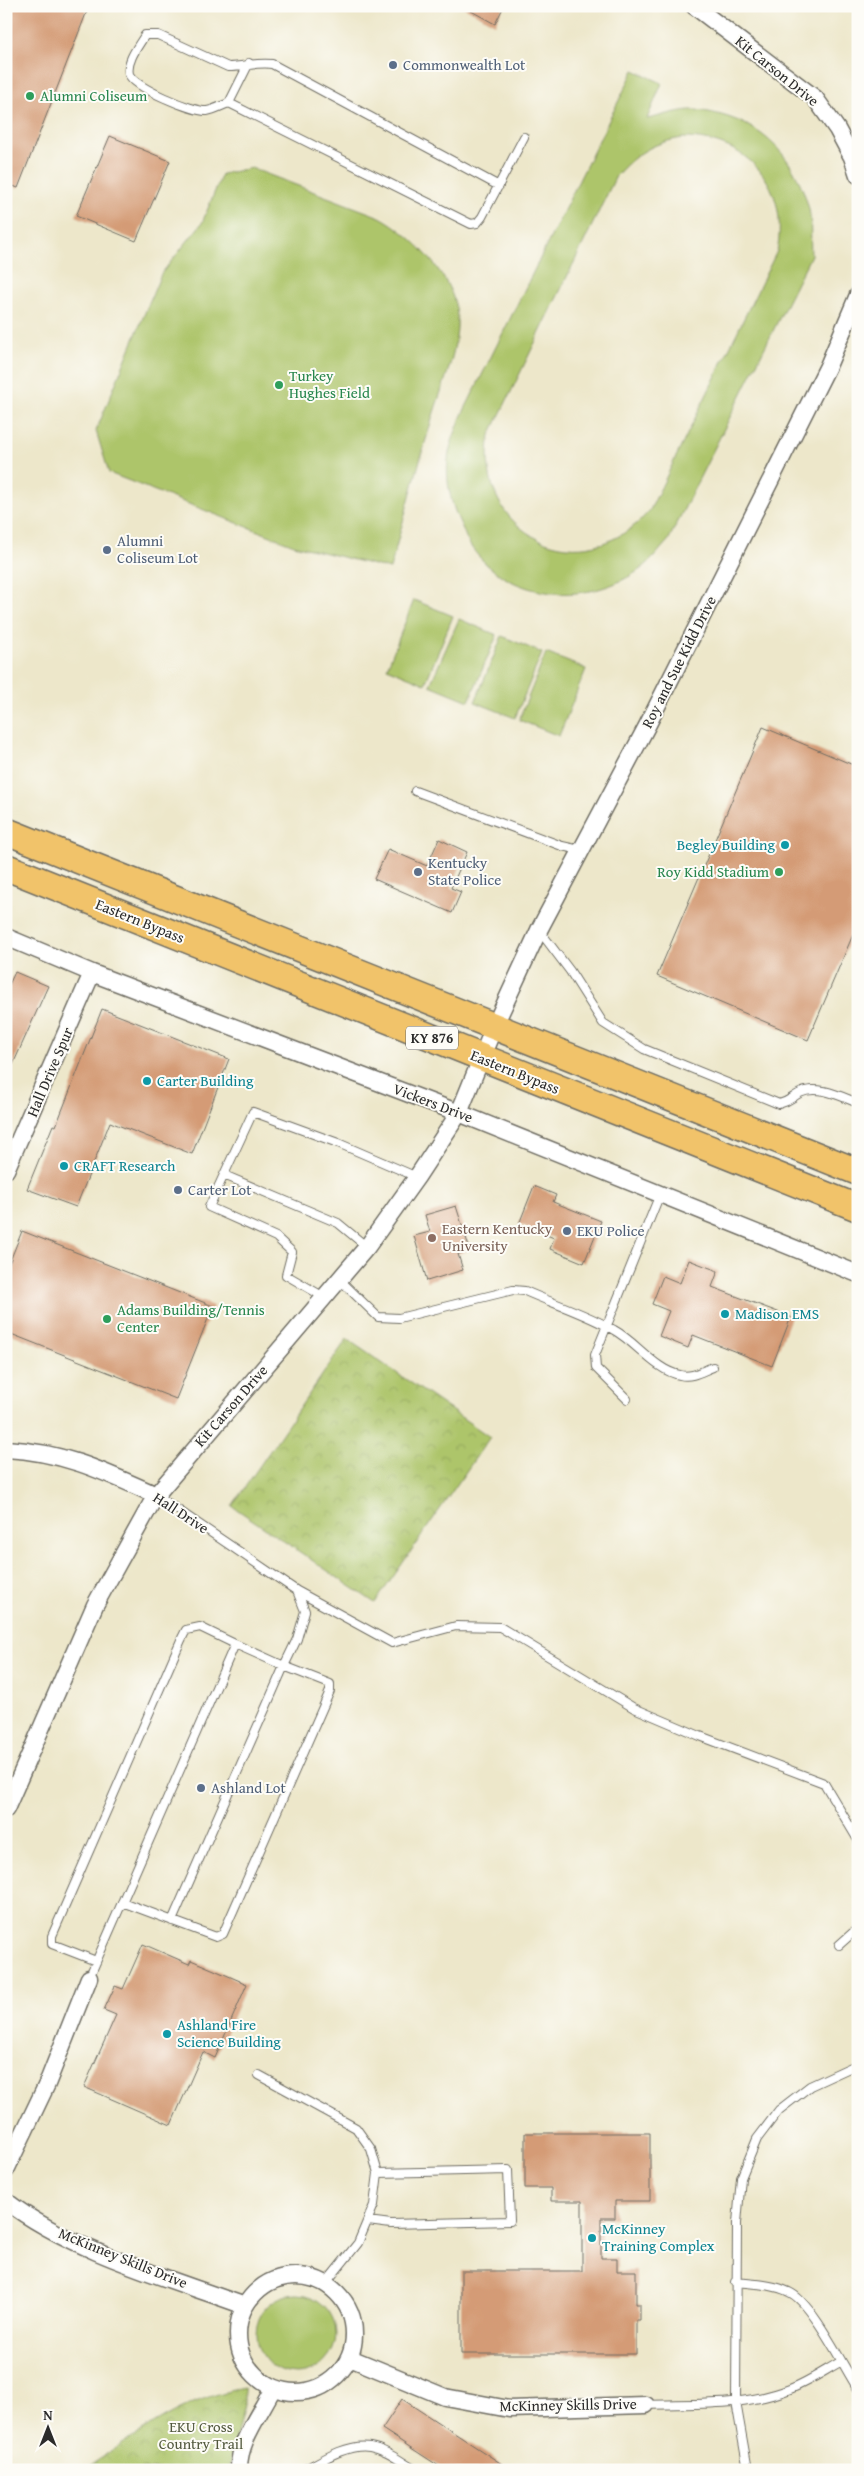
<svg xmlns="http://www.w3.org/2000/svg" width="864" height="2476" font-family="'Gentium Book Plus',serif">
<defs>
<pattern id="park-crowns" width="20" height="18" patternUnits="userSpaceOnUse" patternTransform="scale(1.25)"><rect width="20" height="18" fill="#adc56b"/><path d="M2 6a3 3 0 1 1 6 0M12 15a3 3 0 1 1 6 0" fill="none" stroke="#95a95d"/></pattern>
</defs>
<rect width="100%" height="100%" fill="#fdfcf7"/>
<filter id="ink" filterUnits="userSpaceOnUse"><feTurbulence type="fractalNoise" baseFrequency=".02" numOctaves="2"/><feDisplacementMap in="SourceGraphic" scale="10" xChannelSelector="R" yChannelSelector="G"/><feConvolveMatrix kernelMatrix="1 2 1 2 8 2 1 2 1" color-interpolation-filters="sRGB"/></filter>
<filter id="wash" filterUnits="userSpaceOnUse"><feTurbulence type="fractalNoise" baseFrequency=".0096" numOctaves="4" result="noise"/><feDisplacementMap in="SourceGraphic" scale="20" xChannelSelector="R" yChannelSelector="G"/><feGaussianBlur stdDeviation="1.12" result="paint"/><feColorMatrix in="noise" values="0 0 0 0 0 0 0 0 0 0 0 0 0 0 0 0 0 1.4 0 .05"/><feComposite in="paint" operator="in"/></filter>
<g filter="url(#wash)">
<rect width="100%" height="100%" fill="#ede7ca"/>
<path fill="#adc56b" stroke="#6c784b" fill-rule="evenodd" d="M634,70L662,83L647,119C662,116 681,109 696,110C756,117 794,151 809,209C812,223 810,241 811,255L668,541C660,549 652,561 642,568C590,607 511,602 472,548C467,542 465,534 462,527C451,506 444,478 449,453C451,441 457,429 461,417ZM683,138C748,138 790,186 777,251L650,510C585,588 472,535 490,435L616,176C635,154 654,142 683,138Z
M251,168L380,217C412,234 455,278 457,316C459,351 442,385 432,419C417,468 404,519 390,569L294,545L109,473L96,431L161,274L202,223L222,174Z
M414,600L453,616L425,684L387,668Z
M459,619L497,635L469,701L430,685Z
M502,636L542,653L515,718L475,702Z
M546,653L586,669L559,736L519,720Z
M256 2334a40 40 0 1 1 80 0a40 40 0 1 1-80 0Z"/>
<path fill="url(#park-crowns)" stroke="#6c784b" d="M347,1339L490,1437L375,1603L232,1506Z
M244,2388V2405L228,2470H83C137,2436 179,2399 244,2388Z"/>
<g id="blocks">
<path fill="#d49b76" d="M6,6H89L18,188L6,183Z
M462,6H504L495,24Z
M110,136L170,161L136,241L76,216Z
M763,727L858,767V923L808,1040L657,976Z
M439,839L467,852L451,888L461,892L452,913L374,879L388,849L427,866Z
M15,972L48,986L6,1080V991Z
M102,1009L229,1059L192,1154L110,1122L76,1207L27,1189L53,1125L56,1126Z
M534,1186L556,1195L553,1202L601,1221L584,1263L550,1249L554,1238L519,1224Z
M456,1206L470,1250L458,1254L463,1270L427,1281L414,1236L430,1232L425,1215Z
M22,1231L213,1306L176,1399L6,1332V1271Z
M689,1260L718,1271L712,1287L791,1317L772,1366L693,1335L688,1348L659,1336L669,1311L652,1304L663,1276L680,1283Z
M143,1944L189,1964L191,1960L247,1984L215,2058L203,2052L171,2125L84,2087L116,2015L104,2010L115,1986L123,1989Z
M525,2133H650V2201H615V2218H601V2258H617V2271H636V2304H640V2320H636V2354H461V2271H582V2201H551V2188H525Z
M402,2399L511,2470H445L382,2429Z"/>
</g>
</g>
<g filter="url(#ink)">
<use href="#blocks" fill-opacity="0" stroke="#6f6d63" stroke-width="1"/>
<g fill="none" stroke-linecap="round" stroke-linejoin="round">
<g stroke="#6f6d63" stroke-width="10">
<path id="lane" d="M249,63L229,103C223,105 214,110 207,111C193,112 133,87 129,74C126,61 139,45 145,35H158L228,67C244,67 256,62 272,64L499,186
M229,103L471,224L477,223L482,217L524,137
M415,791L562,846L580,850
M539,930L570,971L603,1023L644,1049L779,1104C790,1101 791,1098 800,1093C817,1084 842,1097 858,1103
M224,1175L338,1223L367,1247
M340,1280L378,1317L399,1318L513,1290L525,1291C554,1304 587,1314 614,1330C636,1342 656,1371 680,1375C692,1378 702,1371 713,1367
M324,1297L286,1275L292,1252L276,1237L209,1207L253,1112L338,1143L417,1177
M627,1399L596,1368L595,1355L660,1194
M297,1591L392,1643L456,1626L500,1627L634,1708L700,1736L824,1783L858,1840
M122,1902L216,1937L223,1934L330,1691V1684L284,1666L172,1921
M839,1945L858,1928
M96,1961L52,1944V1936L181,1640L186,1630L200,1627L235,1644
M89,1978L235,1644L284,1666L297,1639L305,1611L297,1591L156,1495
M259,2075L356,2128L371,2149L378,2173L374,2205L358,2243L325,2284
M368,2221L391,2224L510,2221L508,2170L378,2173
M735,2282C753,2284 773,2284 789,2292C812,2302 843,2366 858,2389
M646,2405C693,2403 745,2407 790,2389C808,2382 824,2371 840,2362
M304,2470C322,2460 349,2443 370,2447C387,2450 401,2462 416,2470
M748,2470L736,2402L737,2223L741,2178L757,2139L779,2110L810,2086L858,2064"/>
</g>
<g stroke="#6f6d63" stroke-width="19">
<path id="street" d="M694,6L815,98L837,129L852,157L858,175
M6,937L92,973L459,1113L858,1274
M6,1170L92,973
M6,1449C64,1452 105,1472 156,1495
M6,1809L95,1605L156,1495L367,1247L417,1177L459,1113L494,1027L539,930L647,726L828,366L858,295
M6,2170L47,2084L89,1978
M6,2201C73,2252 166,2277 245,2306
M238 2334a58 58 0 1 1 116 0a58 58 0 1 1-116 0Z
M350,2358L445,2397L509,2409L646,2405
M239,2470C238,2441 261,2413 273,2388"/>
</g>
<g stroke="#6f6d63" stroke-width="29">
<path id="primary" d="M6,831L858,1172
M6,867L858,1208"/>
</g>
<use href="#lane" stroke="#fff" stroke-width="8"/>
<use href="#street" stroke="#fff" stroke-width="16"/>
<use href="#primary" stroke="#f1c36a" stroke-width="26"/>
</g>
</g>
<g fill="#5c6f8a" stroke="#fdfcf7" stroke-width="2">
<circle cx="393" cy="65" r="5"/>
<circle cx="107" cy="550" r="5"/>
<circle cx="418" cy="872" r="5"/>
<circle cx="178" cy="1190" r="5"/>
<circle cx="567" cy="1231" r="5"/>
<circle cx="201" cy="1788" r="5"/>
</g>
<g fill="#2e9e5b" stroke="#fdfcf7" stroke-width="2">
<circle cx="30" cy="96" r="5"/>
<circle cx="279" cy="385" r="5"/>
<circle cx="779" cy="872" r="5"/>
<circle cx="107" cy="1319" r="5"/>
</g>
<g fill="#0f9aa8" stroke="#fdfcf7" stroke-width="2">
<circle cx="785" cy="845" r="5"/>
<circle cx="147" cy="1081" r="5"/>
<circle cx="64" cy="1166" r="5"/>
<circle cx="725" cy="1314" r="5"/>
<circle cx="167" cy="2034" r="5"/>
<circle cx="592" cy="2238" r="5"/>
</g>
<circle fill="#8d6e63" stroke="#fdfcf7" stroke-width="2" cx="432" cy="1238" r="5"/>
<g text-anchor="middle" stroke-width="4" stroke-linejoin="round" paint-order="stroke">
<rect fill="#fdfcf7" stroke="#6a6a68" stroke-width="1" x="406" y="1026.5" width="52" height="23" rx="4"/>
<g font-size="14" font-weight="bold" fill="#2b2b2b">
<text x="432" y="1043">KY 876</text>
</g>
<g font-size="15" fill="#4e5e75" stroke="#fdfcf7" text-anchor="start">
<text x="403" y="70">Commonwealth Lot</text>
<text x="117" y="546">Alumni<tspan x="117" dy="17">Coliseum Lot</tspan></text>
<text x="428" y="868">Kentucky<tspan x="428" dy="17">State Police</tspan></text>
<text x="188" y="1195">Carter Lot</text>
<text x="577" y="1236">EKU Police</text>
<text x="211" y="1793">Ashland Lot</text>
</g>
<g font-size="15" fill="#2b2b2b" stroke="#fdfcf7">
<text transform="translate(777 71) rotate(39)" y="5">Kit Carson Drive</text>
<text transform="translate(679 662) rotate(-63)" y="5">Roy and Sue Kidd Drive</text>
<text transform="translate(140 921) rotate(22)" y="5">Eastern Bypass</text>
<text transform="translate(50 1072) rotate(-67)" y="5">Hall Drive Spur</text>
<text transform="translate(515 1072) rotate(22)" y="5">Eastern Bypass</text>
<text transform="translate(433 1103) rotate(21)" y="5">Vickers Drive</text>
<text transform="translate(231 1406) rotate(-49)" y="5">Kit Carson Drive</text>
<text transform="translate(181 1513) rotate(33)" y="5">Hall Drive</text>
<text transform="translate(123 2258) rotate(22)" y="5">McKinney Skills Drive</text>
<text transform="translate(568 2405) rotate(-1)" y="5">McKinney Skills Drive</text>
</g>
<g font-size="15" fill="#27864d" stroke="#fdfcf7" text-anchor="start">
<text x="40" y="101">Alumni Coliseum</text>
<text x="289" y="381">Turkey<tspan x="289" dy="17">Hughes Field</tspan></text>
<text x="769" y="877" text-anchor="end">Roy Kidd Stadium</text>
<text x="117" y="1315">Adams Building/Tennis<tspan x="117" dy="17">Center</tspan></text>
</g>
<g font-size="15" fill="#0d838f" stroke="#fdfcf7" text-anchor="start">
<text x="775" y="850" text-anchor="end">Begley Building</text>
<text x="157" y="1086">Carter Building</text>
<text x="74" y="1171">CRAFT Research</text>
<text x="735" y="1319">Madison EMS</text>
<text x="177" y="2030">Ashland Fire<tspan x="177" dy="17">Science Building</tspan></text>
<text x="602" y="2234">McKinney<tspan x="602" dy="17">Training Complex</tspan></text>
</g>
<g font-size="15" fill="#785e54" stroke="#fdfcf7" text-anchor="start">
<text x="442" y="1234">Eastern Kentucky<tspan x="442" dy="17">University</tspan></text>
</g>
<g font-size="15" fill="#52593e" stroke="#fdfcf7">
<text x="201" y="2432">EKU Cross<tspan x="201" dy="17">Country Trail</tspan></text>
</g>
</g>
<rect width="864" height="2476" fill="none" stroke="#fdfcf7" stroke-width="25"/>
<g transform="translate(48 2428)" stroke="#fdfcf7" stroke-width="4" paint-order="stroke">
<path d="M0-4L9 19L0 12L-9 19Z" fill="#2b2b2b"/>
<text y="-8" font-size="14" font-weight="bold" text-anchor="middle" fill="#2b2b2b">N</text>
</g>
</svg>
